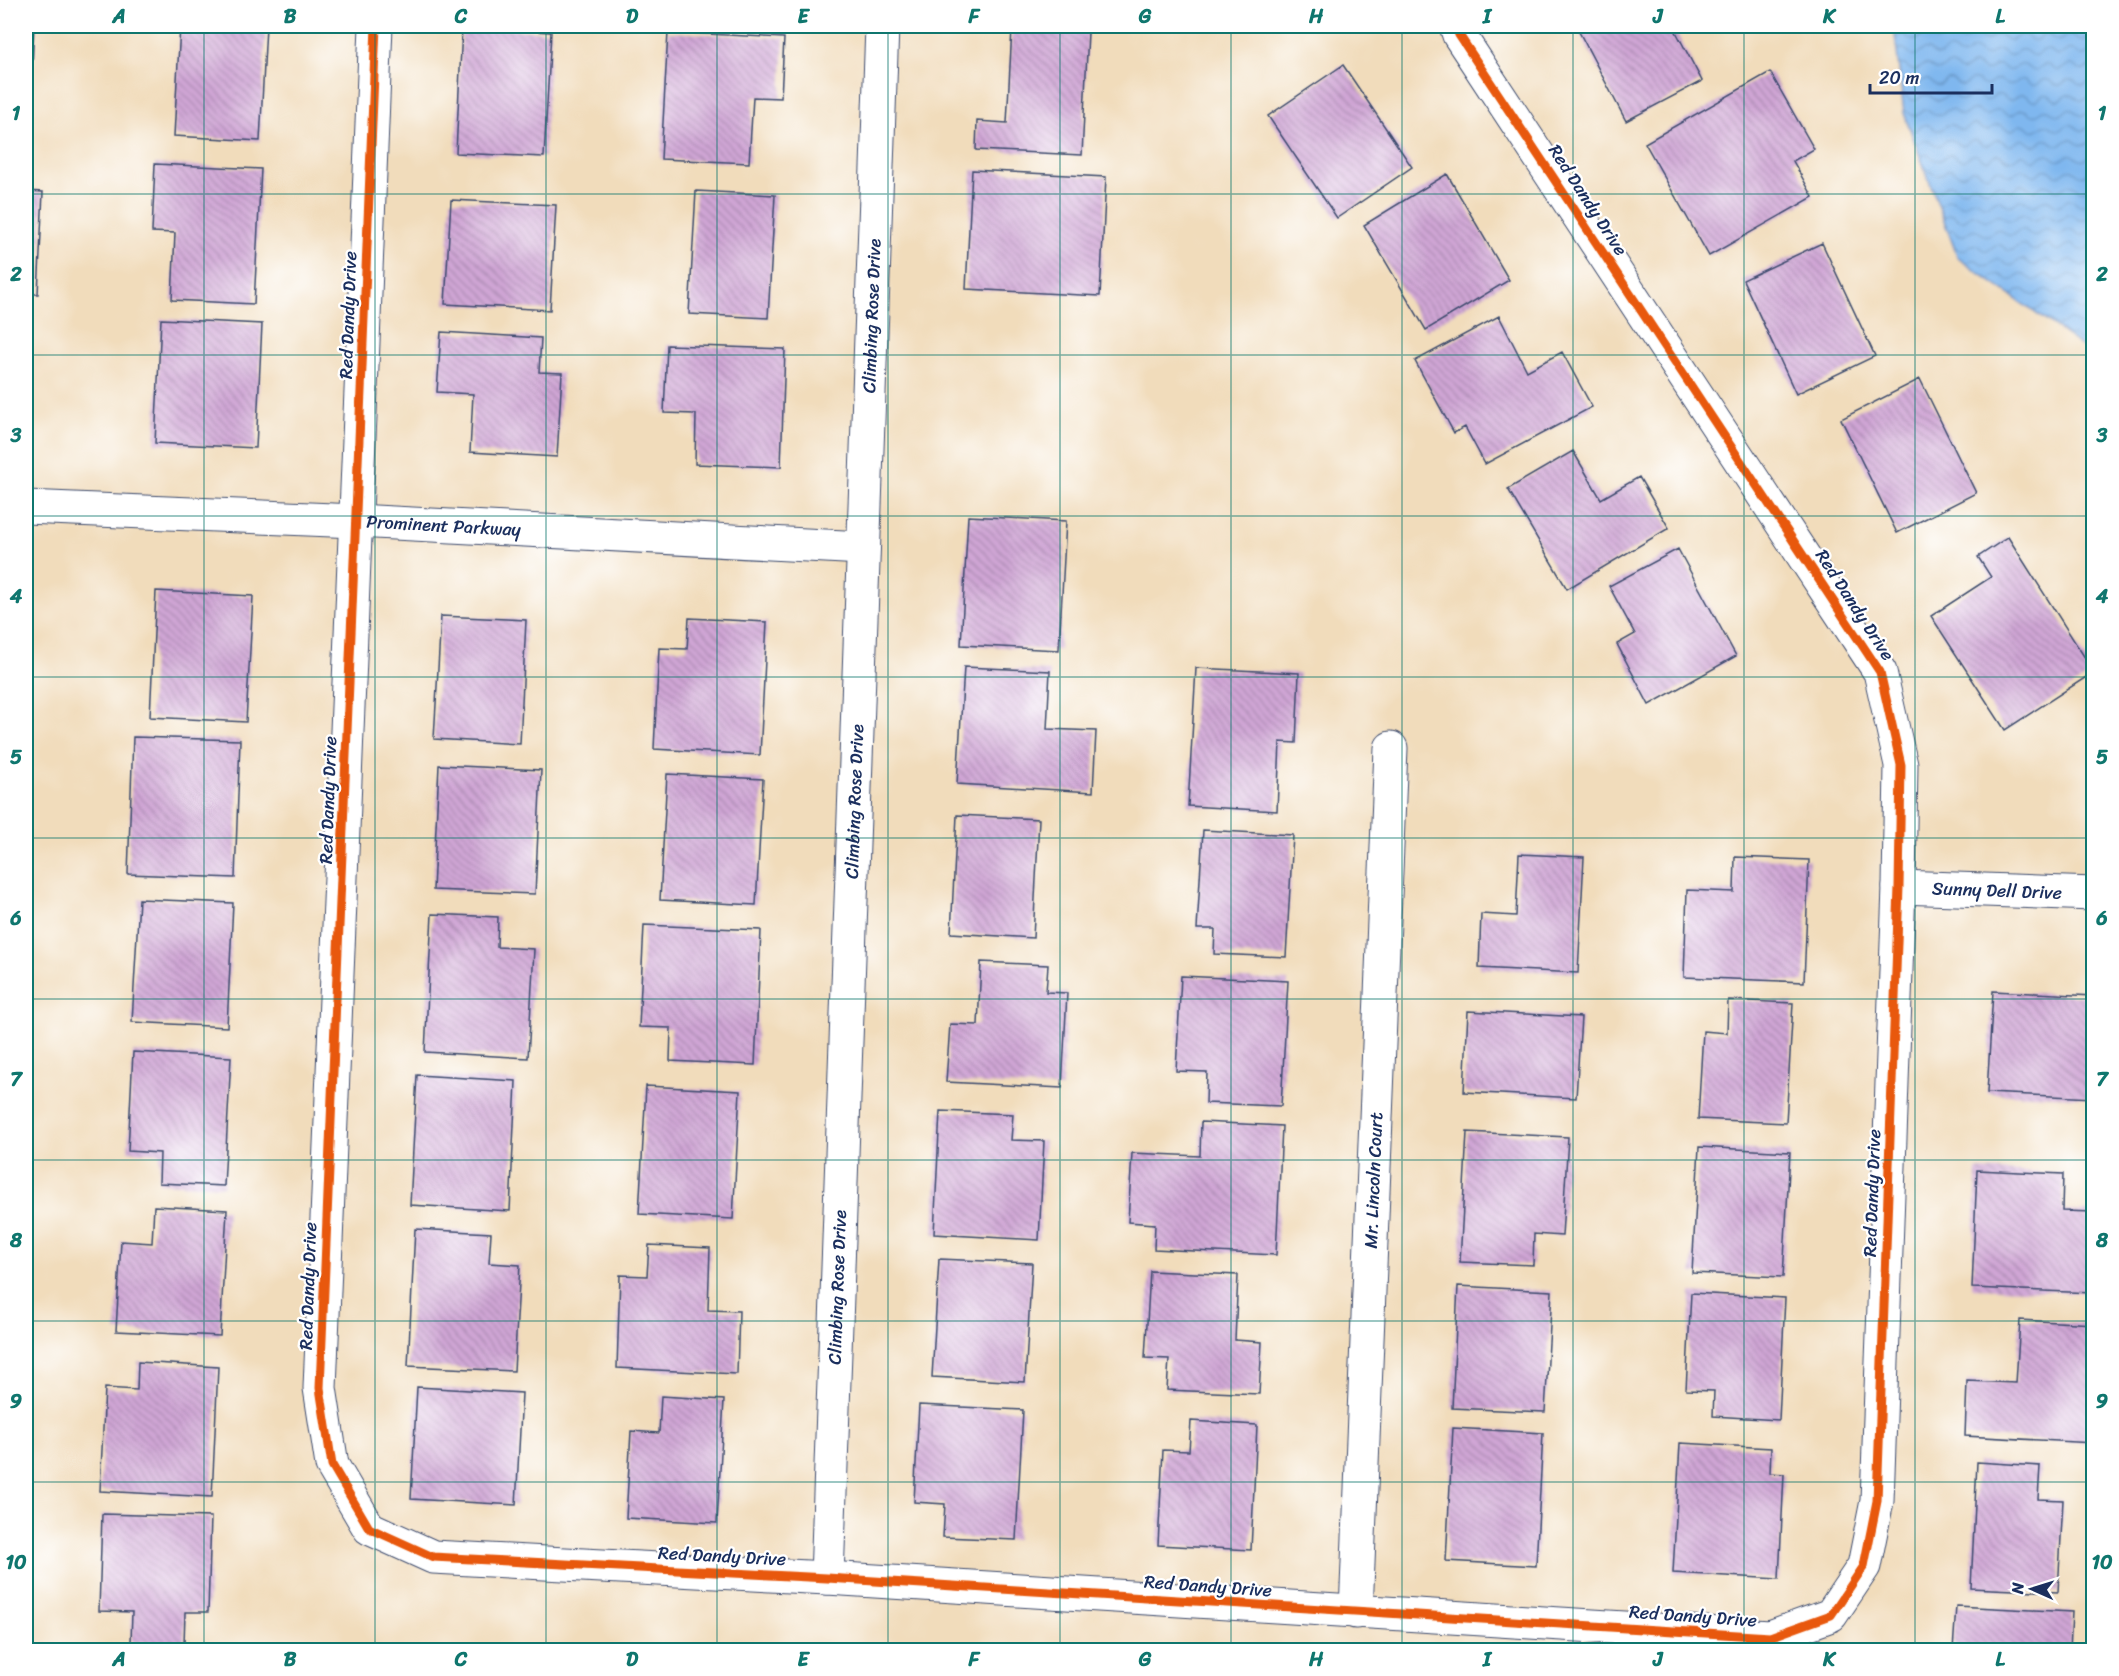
<svg xmlns="http://www.w3.org/2000/svg" width="2119" height="1676" font-family="Sriracha,sans-serif">
<defs>
<pattern id="water-waves" width="16" height="10" patternUnits="userSpaceOnUse" patternTransform="scale(1.5)"><rect width="16" height="10" fill="#7fb7ef"/><path d="M0 5q4-4 8 0t8 0" fill="none" stroke="#6795c5"/></pattern>
<pattern id="building-back-hatch" width="6" height="6" patternUnits="userSpaceOnUse" patternTransform="scale(1.5)"><rect width="6" height="6" fill="#d0a6d5"/><path d="M-1 5l2 2M0 0l6 6M5-1l2 2" fill="none" stroke="#a888b0"/></pattern>
</defs>
<rect width="100%" height="100%" fill="#fff"/>
<filter id="ink" filterUnits="userSpaceOnUse"><feTurbulence type="fractalNoise" baseFrequency=".0167" numOctaves="2"/><feDisplacementMap in="SourceGraphic" scale="12" xChannelSelector="R" yChannelSelector="G"/><feConvolveMatrix kernelMatrix="1 2 1 2 8 2 1 2 1" color-interpolation-filters="sRGB"/></filter>
<filter id="wash" filterUnits="userSpaceOnUse"><feTurbulence type="fractalNoise" baseFrequency=".008" numOctaves="4" result="noise"/><feDisplacementMap in="SourceGraphic" scale="24" xChannelSelector="R" yChannelSelector="G"/><feGaussianBlur stdDeviation="1.35" result="paint"/><feColorMatrix in="noise" values="0 0 0 0 0 0 0 0 0 0 0 0 0 0 0 0 0 1.4 0 .05"/><feComposite in="paint" operator="in"/></filter>
<g filter="url(#wash)">
<rect width="100%" height="100%" fill="#f1dcbb"/>
<path fill="url(#water-waves)" stroke="#4d73a6" stroke-width="1.5" d="M1894,26H2093V354L1958,258L1904,113Z"/>
<g id="blocks">
<path fill="url(#building-back-hatch)" d="M26,26H34L29,133H26Z
M180,26H266L260,141L174,136Z
M1576,26H1673L1702,81L1626,121Z
M462,27L551,32L544,157L456,153Z
M1012,28L1088,32L1082,155L976,150L977,121L1007,123Z
M668,32L784,38L781,98L753,97L749,163L661,159Z
M1343,65L1412,167L1337,218L1268,116Z
M1770,72L1814,149L1793,161L1813,197L1709,256L1645,143Z
M155,164L261,169L254,304L172,300L175,233L152,232Z
M972,170L1106,177L1100,296L966,289Z
M1447,174L1509,280L1426,330L1364,225Z
M26,191L43,192L38,294H26Z
M696,191L775,195L768,318L689,314Z
M451,200L556,205L550,310L445,304Z
M1822,243L1875,356L1796,394L1743,280Z
M1499,316L1527,371L1562,352L1592,407L1485,464L1465,427L1454,433L1415,361Z
M161,319L262,324L256,448L155,443Z
M441,332L541,338L539,372L562,373L557,457L470,452L473,394L437,392Z
M667,345L785,349L781,467L695,464L696,414L664,413Z
M1920,379L1976,493L1897,533L1841,419Z
M1573,451L1601,499L1639,477L1669,528L1567,589L1508,489Z
M968,516L1066,521L1059,650L961,645Z
M2008,537L2094,672L2005,730L1931,616L1991,577L1978,557Z
M1678,549L1736,656L1649,705L1617,644L1635,634L1609,586Z
M156,591L253,596L246,722L150,717Z
M441,616L526,620L520,744L434,739Z
M689,618L767,622L760,755L654,749L659,648L687,649Z
M964,667L1050,671L1047,729L1096,731L1093,792L957,784Z
M1196,668L1299,673L1296,743L1280,742L1277,811L1188,806Z
M133,737L240,740L235,878L128,874Z
M439,765L541,770L535,894L433,890Z
M667,774L763,779L756,905L660,900Z
M957,815L1039,819L1033,938L951,933Z
M1203,830L1293,835L1286,957L1214,954L1215,929H1197Z
M1519,854L1584,857L1578,973L1479,968L1481,914L1516,916Z
M1735,857L1809,860L1804,982L1684,977L1687,890L1734,892Z
M139,899L233,903L227,1027L132,1022Z
M432,914L498,917L497,947L534,949L528,1058L425,1052Z
M644,925L761,930L755,1065L670,1061L671,1028L639,1027Z
M981,962L1048,965L1046,992L1067,993L1062,1088L946,1082L950,1024L978,1025Z
M1181,976L1288,981L1281,1106L1206,1103L1207,1072L1176,1071Z
M1993,991L2094,996V1098L1987,1093Z
M1728,1000L1793,1003L1786,1123L1698,1119L1703,1031L1727,1033Z
M1468,1011L1581,1017L1576,1098L1464,1092Z
M133,1052L231,1057L224,1186L159,1183L160,1153L128,1151Z
M417,1075L516,1081L510,1211L410,1205Z
M646,1086L740,1091L733,1219L639,1214Z
M940,1111L1013,1114L1011,1140L1044,1141L1039,1240L934,1234Z
M1201,1122L1282,1126L1276,1255L1154,1249L1155,1224L1128,1222L1132,1153L1200,1156Z
M1467,1132L1568,1137L1562,1236L1534,1234L1533,1265L1460,1262Z
M1699,1147L1790,1152L1783,1277L1692,1273Z
M1977,1170L2063,1174L2062,1211L2094,1212L2093,1293L1972,1288Z
M154,1206L227,1210L220,1336L116,1331L121,1241L152,1243Z
M415,1229L491,1233L489,1263L520,1265L514,1371L408,1366Z
M649,1245L710,1248L708,1310L739,1311L737,1374L617,1368L620,1275L647,1276Z
M939,1259L1032,1263L1025,1382L932,1377Z
M1150,1271L1238,1275L1235,1340L1262,1342L1259,1394L1167,1390L1169,1359L1145,1358Z
M1458,1286L1552,1291L1545,1412L1452,1408Z
M1691,1293L1785,1298L1779,1420L1713,1416L1714,1391L1686,1390Z
M2020,1320L2094,1324V1443L1965,1436L1967,1381L2016,1383Z
M138,1362L218,1367L212,1497L100,1491L105,1388L137,1390Z
M417,1387L522,1393L516,1505L411,1499Z
M661,1396L724,1400L717,1523L626,1518L631,1431L659,1433Z
M919,1405L1023,1410L1016,1540L943,1537L945,1504L914,1502Z
M1191,1421L1257,1425L1251,1550L1158,1545L1163,1450L1189,1451Z
M1453,1428L1543,1433L1536,1566L1446,1561Z
M1680,1443L1771,1448L1770,1473L1784,1474L1779,1579L1673,1573Z
M1977,1462L2040,1466L2038,1499L2063,1500L2058,1592L1971,1588Z
M102,1514L211,1517L208,1612H185L184,1644L131,1642L132,1612L99,1611Z
M1956,1606L2072,1612L2070,1650H1953Z"/>
</g>
</g>
<g filter="url(#ink)">
<use href="#blocks" fill-opacity="0" stroke="#3b496c" stroke-width="1.5"/>
<g fill="none" stroke-linecap="round" stroke-linejoin="round">
<g stroke="#3b496c" stroke-width="35">
<g id="minor">
<path d="M376,26L320,1388L332,1465L369,1528L433,1557L827,1578L1770,1637L1831,1615L1864,1566L1877,1501L1899,887L1901,765L1880,672L1459,35L1456,26"/>
<path id="s1" d="M26,507L356,521L863,548"/>
<path id="s2" d="M1899,887L2094,894"/>
<path id="s3" d="M827,1578L882,26"/>
<path id="s4" d="M1356,1612L1391,748"/>
</g>
</g>
<use href="#minor" stroke="#fff" stroke-width="33"/>
<g stroke="#fff" stroke-width="13">
<path id="cycleway" d="M376,26L320,1388L332,1465L369,1528L433,1557L827,1578L1770,1637L1831,1615L1864,1566L1877,1501L1899,887L1901,765L1880,672L1459,35L1456,26"/>
</g>
<use href="#cycleway" stroke="#e8590c" stroke-width="9"/>
</g>
</g>
<path fill="none" stroke="#0f766e" stroke-width="1.5" stroke-opacity="0.55" d="M204,26V1650M375,26V1650M546,26V1650M717,26V1650M888,26V1650M1060,26V1650M1231,26V1650M1402,26V1650M1573,26V1650M1744,26V1650M1915,26V1650M26,194H2094M26,355H2094M26,516H2094M26,677H2094M26,838H2094M26,999H2094M26,1160H2094M26,1321H2094M26,1482H2094"/>
<g text-anchor="middle" stroke-width="4.5" stroke-linejoin="round" paint-order="stroke">
<g font-size="18" fill="#1b2f5e" stroke="#fff">
<text transform="translate(1588 200) rotate(57)" y="6">Red Dandy Drive</text>
<text transform="translate(348 315) rotate(-88)" y="6">Red Dandy Drive</text>
<text dy="6" stroke="none"><textPath href="#s3" startOffset="1263">Climbing Rose Drive</textPath></text>
<text dy="6" stroke="none"><textPath href="#s1" startOffset="418">Prominent Parkway</textPath></text>
<text transform="translate(1855 605) rotate(57)" y="6">Red Dandy Drive</text>
<text transform="translate(328 800) rotate(-88)" y="6">Red Dandy Drive</text>
<text dy="6" stroke="none"><textPath href="#s3" startOffset="777">Climbing Rose Drive</textPath></text>
<text dy="6" stroke="none"><textPath href="#s2" startOffset="98">Sunny Dell Drive</textPath></text>
<text dy="6" stroke="none"><textPath href="#s4" startOffset="432">Mr. Lincoln Court</textPath></text>
<text transform="translate(1872 1193) rotate(-88)" y="6">Red Dandy Drive</text>
<text transform="translate(308 1286) rotate(-88)" y="6">Red Dandy Drive</text>
<text dy="6" stroke="none"><textPath href="#s3" startOffset="291">Climbing Rose Drive</textPath></text>
<text transform="translate(722 1556) rotate(3)" y="6">Red Dandy Drive</text>
<text transform="translate(1208 1586) rotate(4)" y="6">Red Dandy Drive</text>
<text transform="translate(1693 1616) rotate(4)" y="6">Red Dandy Drive</text>
</g>
</g>
<rect width="2119" height="1676" fill="none" stroke="#fff" stroke-width="66"/>
<g transform="translate(2032 1589) rotate(273)" stroke="#ffffff" stroke-width="4.5" paint-order="stroke">
<path d="M0-4.5L10 22L0 15L-10 22Z" fill="#1b2f5e"/>
<text y="-9" font-size="16" font-weight="bold" text-anchor="middle" fill="#1b2f5e">N</text>
</g>
<path d="M1870 84v9h122v-9" fill="none" stroke="#1b2f5e" stroke-width="3"/>
<text x="1879" y="84" font-size="18" fill="#1b2f5e" stroke="#ffffff" stroke-width="4.5" paint-order="stroke">20 m</text>
<rect x="33" y="33" width="2053" height="1610" fill="none" stroke="#0f766e" stroke-width="2"/>
<g font-size="20" text-anchor="middle" font-weight="bold" fill="#0f766e">
<text x="119" y="23">A</text>
<text x="290" y="23">B</text>
<text x="461" y="23">C</text>
<text x="632" y="23">D</text>
<text x="803" y="23">E</text>
<text x="974" y="23">F</text>
<text x="1145" y="23">G</text>
<text x="1316" y="23">H</text>
<text x="1487" y="23">I</text>
<text x="1658" y="23">J</text>
<text x="1829" y="23">K</text>
<text x="2000" y="23">L</text>
<text x="16" y="120">1</text>
<text x="2102" y="120">1</text>
<text x="16" y="281">2</text>
<text x="2102" y="281">2</text>
<text x="16" y="442">3</text>
<text x="2102" y="442">3</text>
<text x="16" y="603">4</text>
<text x="2102" y="603">4</text>
<text x="16" y="764">5</text>
<text x="2102" y="764">5</text>
<text x="16" y="925">6</text>
<text x="2102" y="925">6</text>
<text x="16" y="1086">7</text>
<text x="2102" y="1086">7</text>
<text x="16" y="1247">8</text>
<text x="2102" y="1247">8</text>
<text x="16" y="1408">9</text>
<text x="2102" y="1408">9</text>
<text x="16" y="1569">10</text>
<text x="2102" y="1569">10</text>
<text x="119" y="1666">A</text>
<text x="290" y="1666">B</text>
<text x="461" y="1666">C</text>
<text x="632" y="1666">D</text>
<text x="803" y="1666">E</text>
<text x="974" y="1666">F</text>
<text x="1145" y="1666">G</text>
<text x="1316" y="1666">H</text>
<text x="1487" y="1666">I</text>
<text x="1658" y="1666">J</text>
<text x="1829" y="1666">K</text>
<text x="2000" y="1666">L</text>
</g>
</svg>
